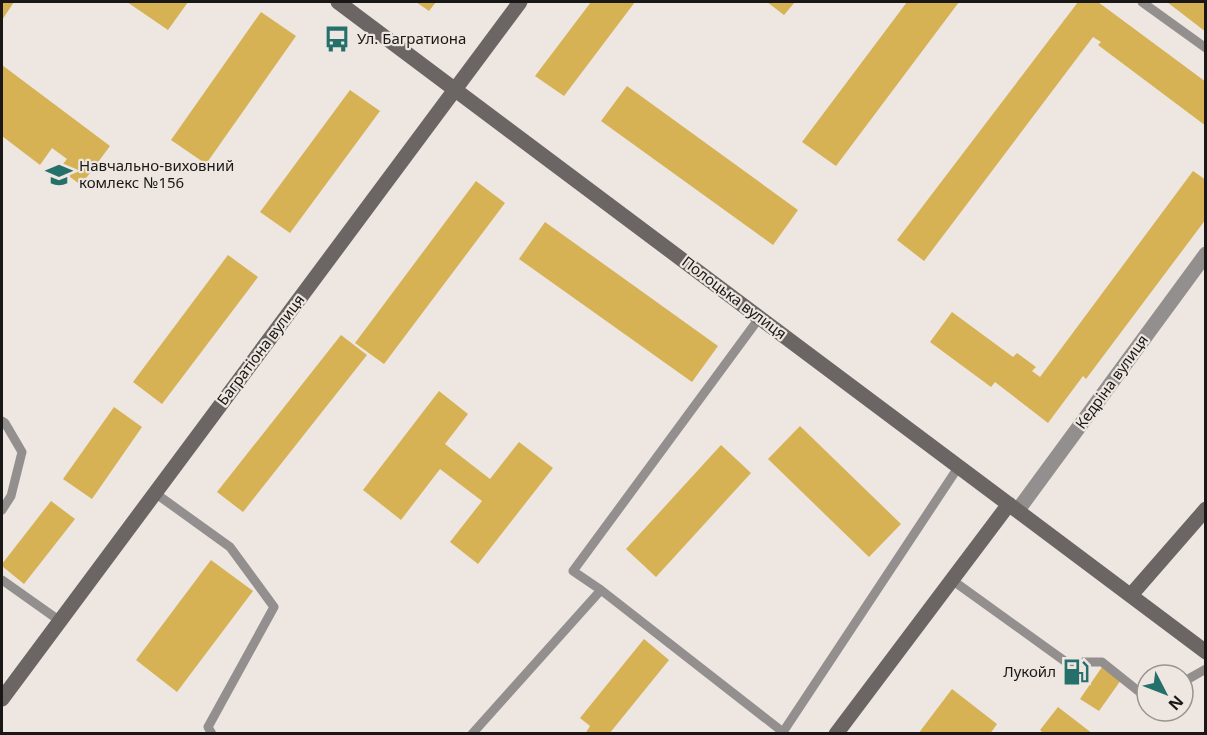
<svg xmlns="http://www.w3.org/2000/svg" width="1207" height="735" font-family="'Noto Sans',sans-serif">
<rect width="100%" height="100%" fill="#ede6e1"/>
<path fill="#d6b255" d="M2,2H14L2,20Z
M127,2H188L168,30Z
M416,2H436L429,11Z
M591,2H635L564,96L535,76Z
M767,2H795L784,15Z
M907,2H959L836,166L802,142Z
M1078,2H1098L1206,82V126L1098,45L1101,42L1093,37L924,261L897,240Z
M1167,2H1206V32Z
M261,12L296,36L206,164L171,140Z
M2,65L110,146L81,185L59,169L67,159L52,148L40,165L2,136Z
M627,86L798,210L773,245L601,121Z
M350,90L380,111L290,233L260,212Z
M1193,171L1206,180V219L1086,379L1083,376L1048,423L995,382L991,387L930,342L952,312L1013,357L1017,353L1036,367L1032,371L1040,377Z
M476,181L505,203L384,364L355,343Z
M545,222L718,346L692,382L519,259Z
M228,255L258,277L162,404L133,382Z
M341,335L367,355L243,512L217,492Z
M439,391L468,414L445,444L490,479L519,442L553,468L478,564L450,542L482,501L440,469L401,520L363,490Z
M114,407L142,427L92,499L63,479Z
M800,426L901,524L869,557L768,459Z
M721,445L751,473L656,577L626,549Z
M51,501L75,519L24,584L2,566V564Z
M211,560L253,591L177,692L136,660Z
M644,639L669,660L609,734H585L590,726L580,718Z
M1102,667L1121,680L1099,711L1080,699Z
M952,689L997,724L990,734H918Z
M1058,707L1093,734H1044L1040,730Z"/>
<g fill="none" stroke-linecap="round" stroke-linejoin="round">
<path stroke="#938f8e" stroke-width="9" d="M1142,2L1206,48
M760,317L573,571L601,590L783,732L959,466
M2,421L5,423L22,452L11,496L2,510
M155,493L230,547L274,607L208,727L212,734
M2,580L60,621
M952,580L1066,662H1102L1147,698
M1183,682L1206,669
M472,734L601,590"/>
<path stroke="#938f8e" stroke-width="15" d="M1018,510L1206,254"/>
<path stroke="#6b6664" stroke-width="15" d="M338,2L1206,652
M1131,595L1206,509
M2,699L520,2
M836,734L1009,504"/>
</g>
<defs>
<g id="bus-bare" transform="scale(2.07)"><path d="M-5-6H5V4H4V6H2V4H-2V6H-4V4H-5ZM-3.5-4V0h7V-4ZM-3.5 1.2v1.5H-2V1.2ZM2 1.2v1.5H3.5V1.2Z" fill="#26706b" stroke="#ede6e1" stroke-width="2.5" paint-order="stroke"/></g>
<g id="school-bare" transform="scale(2.07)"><path d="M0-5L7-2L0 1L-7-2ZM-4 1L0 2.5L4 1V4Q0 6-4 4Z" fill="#26706b" stroke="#ede6e1" stroke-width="2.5" paint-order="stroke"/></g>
<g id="fuel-bare" transform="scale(2.07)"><path d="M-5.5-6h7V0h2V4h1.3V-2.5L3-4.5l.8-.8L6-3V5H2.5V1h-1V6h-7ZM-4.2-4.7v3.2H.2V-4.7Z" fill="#26706b" stroke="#ede6e1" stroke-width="2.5" paint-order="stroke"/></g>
</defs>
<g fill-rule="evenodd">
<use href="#bus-bare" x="337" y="39"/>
<use href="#school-bare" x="59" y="175"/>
<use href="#fuel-bare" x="1076" y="672"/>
</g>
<g text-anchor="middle" stroke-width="4.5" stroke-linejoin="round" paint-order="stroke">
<g font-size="15" fill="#1a1816" stroke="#ede6e1" text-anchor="start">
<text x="357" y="44">Ул. Багратиона</text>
<text x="79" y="171">Навчально-виховний<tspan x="79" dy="17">комлекс №156</tspan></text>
<text x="1056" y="677" text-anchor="end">Лукойл</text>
</g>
<g font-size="15" fill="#1a1816" stroke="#ede6e1">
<text transform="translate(734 298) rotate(37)" y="5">Полоцька вулиця</text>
<text transform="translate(261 350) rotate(-53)" y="5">Багратіона вулиця</text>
<text transform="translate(1112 382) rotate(-54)" y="5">Кедріна вулиця</text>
</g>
</g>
<rect width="1207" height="735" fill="none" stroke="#1a1816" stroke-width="6"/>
<g transform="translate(1165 693) rotate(132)"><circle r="28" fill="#ede6e1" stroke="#999490" stroke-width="1.5"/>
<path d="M0-4.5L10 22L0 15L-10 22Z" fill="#26706b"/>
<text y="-9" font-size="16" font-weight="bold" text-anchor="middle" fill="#1a1816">N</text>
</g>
</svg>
